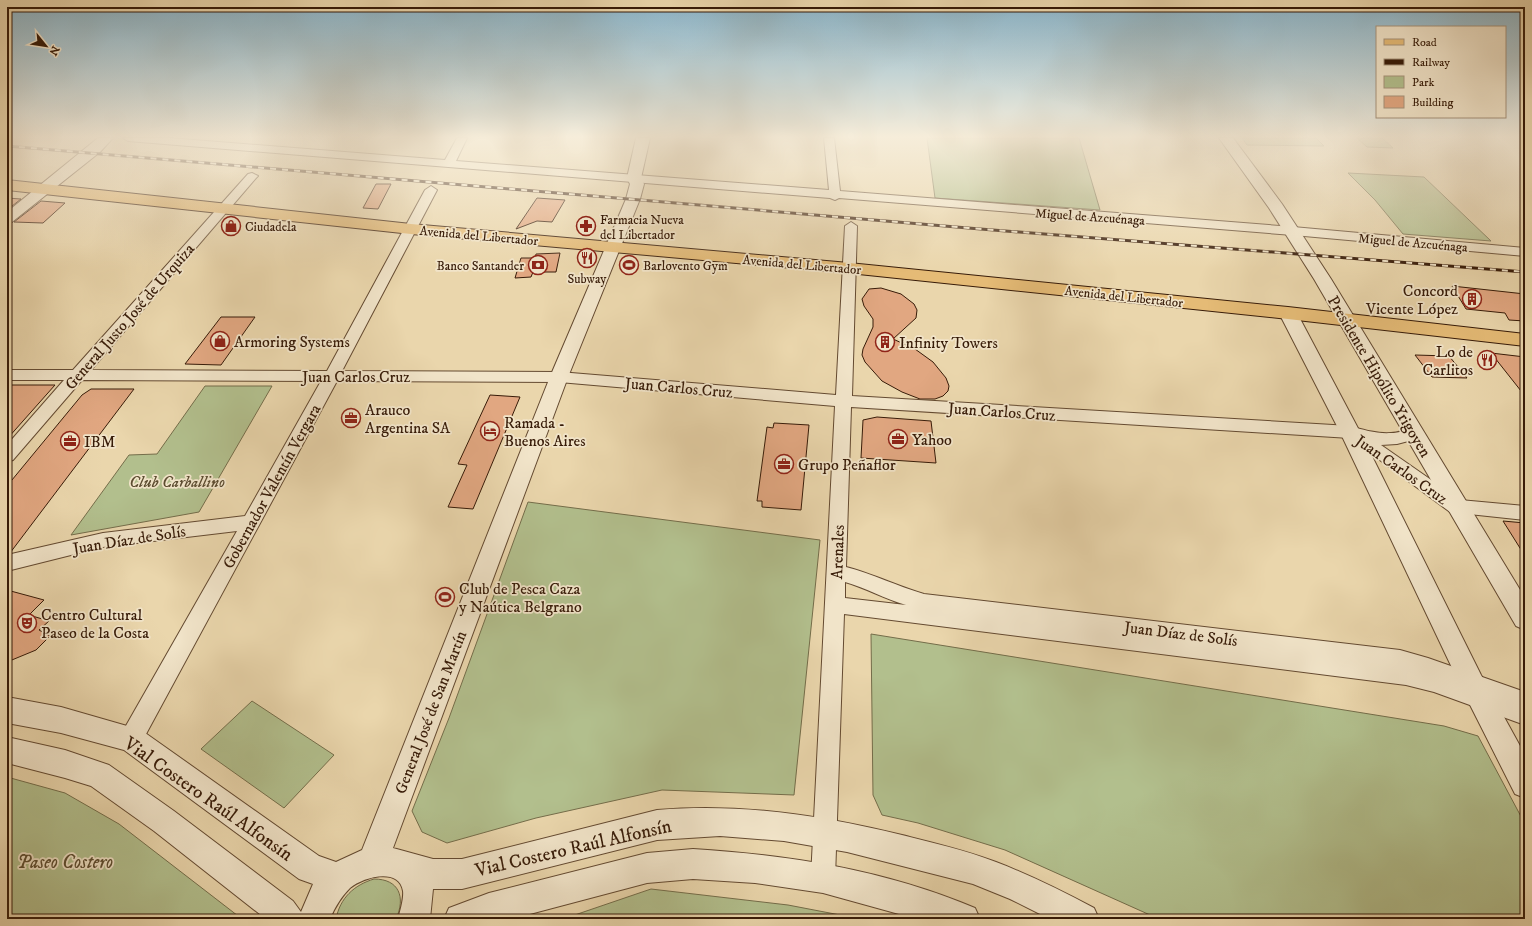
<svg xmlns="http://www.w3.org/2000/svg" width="1532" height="926" font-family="'IM FELL DW Pica',serif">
<rect width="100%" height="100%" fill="#ead6ac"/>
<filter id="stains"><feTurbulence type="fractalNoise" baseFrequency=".005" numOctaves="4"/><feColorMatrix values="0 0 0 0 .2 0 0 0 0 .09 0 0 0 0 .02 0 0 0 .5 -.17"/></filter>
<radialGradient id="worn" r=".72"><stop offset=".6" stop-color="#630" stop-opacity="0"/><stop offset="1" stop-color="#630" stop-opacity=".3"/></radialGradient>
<path fill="#b2bf8d" stroke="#746d4a" d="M927,138H1079L1100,210L935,198Z
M1242,138H1316L1324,146L1247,145Z
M1357,138H1382L1393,148L1367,147Z
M1348,173L1424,177L1491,241L1403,234L1375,200Z
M205,386H272L199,512L71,535L129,455L157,454Z
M528,502L820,540L794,795L662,790L536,818L447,843L422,832L412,811L449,718Z
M871,634L1444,726L1478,736L1525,824V919H1159L1005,850L918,823L882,815L873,795Z
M252,701L334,755L284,808L201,749Z
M7,777L65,793L119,824L242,919H7Z
M374,879C399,879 406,897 396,919H336C340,898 354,885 374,879Z
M651,889L788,905L861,919H563Z"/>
<path fill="#e1a781" stroke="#371b08" d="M376,184H391L378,209L363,208Z
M7,198L21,199L7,210Z
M537,198L565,200L552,222L537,221L516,229Z
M41,201L65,203L43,223L14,222Z
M560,253L556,272H533L531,277L515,278L521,258H535L536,254Z
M1452,286L1525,294V321L1509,320L1505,313L1466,309Z
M881,288L901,294L914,304L917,310L916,318L893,339L915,349L933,362L946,378L949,386L948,391L943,396L935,399H920L902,392L882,381L865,362L862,355L863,349L873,327V319L864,306L862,299L869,289Z
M221,317H255L221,365L185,364Z
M1491,353L1525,357V396Z
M1415,355L1449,356L1467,378L1432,377Z
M7,385H55L7,439Z
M91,389H134L10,553H7V486L82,395Z
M490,395L520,397L473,509L448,507L467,465L458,464Z
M877,417L931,421L936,463L861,458L863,420Z
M774,423L809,425L801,510L762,507V501H757L767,427L773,428Z
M1503,521L1525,523V556Z
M7,590L44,600L29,615L49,621L39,630L50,636L36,650L7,662Z"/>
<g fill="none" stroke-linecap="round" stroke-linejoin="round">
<g stroke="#644a31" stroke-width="2">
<path id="minor" d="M123,138H169L445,160L457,138H467L456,161L829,190L824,138H834L840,191L1293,227L1525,248V256L1293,235L839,198L835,200L830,198L128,141Z
M252,173L258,176L256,178L91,370L327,371L425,190L431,186L437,190L342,371L559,372L836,395L845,226L851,222L857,226L852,396L1350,426C1364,430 1377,434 1391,433C1401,433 1410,427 1420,430L1422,434L1420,438L1397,444L1381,445L1460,500L1525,506V520L1450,512L1350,438L851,407L846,567C873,574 897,586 924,594L1400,650L1428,658L1525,692V725L1434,692L1406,685L844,614L835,878L832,887L823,890L814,887L811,878L835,406L559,382L337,381L139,747L131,750L123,747L120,739L123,731L237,531L103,547L7,571V555L103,533L245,516L321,381L82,380L13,460L7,462V445L64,380H7V370H73L248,174ZM845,582C866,588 885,599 906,605L845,598Z"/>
</g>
<g stroke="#644a31" stroke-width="2">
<path id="tertiary" d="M98,138H113L100,152L12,222L7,224V212Z
M636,138H650L641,178L644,184L640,199L568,377L393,848L433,859H462L657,810C741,803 821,815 902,835C934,843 965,850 996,862C1030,875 1062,891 1094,908L1099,919H1050L1010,899L973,884L847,852L784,841L720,836L657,840L462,889H433L430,919H398C400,911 404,899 403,891C399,867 363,877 350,888C341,897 335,907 330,919H266L154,831L91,786L65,778L7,763V737L65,750L109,765L174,811L293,901L301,912L313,884L299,879L124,750L61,733L7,723V697L61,707L141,730L319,856L336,862L362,850L550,377L626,199L630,184L627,178Z
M1219,138H1233L1282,204L1331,279L1525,598V630L1516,626L1314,279L1269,208Z
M1288,308L1294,309L1297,313L1360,432L1481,675L1525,755V798L1515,794L1463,691L1340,432L1279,313L1282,309Z
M693,849C790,855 885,870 975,908L980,919H917L823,893L755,883L693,879L647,883L511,919H444L449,908L489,893L647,853Z"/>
</g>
<g stroke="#371b08" stroke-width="2">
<path id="primary" d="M7,180L411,224L849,263L1288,307L1525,334V346L1288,319L849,273L411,234L7,190Z"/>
</g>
<use href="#minor" fill="#f1e4c9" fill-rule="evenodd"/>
<use href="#tertiary" fill="#f1e4c9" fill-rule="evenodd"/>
<use href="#primary" fill="#e5bb76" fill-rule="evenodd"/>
<g stroke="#371b08" stroke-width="3">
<path id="rail" d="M7,146L968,228L1525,272"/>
</g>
<use href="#rail" stroke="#f1e4c9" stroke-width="2" stroke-dasharray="6" stroke-linecap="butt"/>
</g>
<linearGradient id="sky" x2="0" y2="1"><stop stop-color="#89b6cd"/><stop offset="0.51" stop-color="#f6edda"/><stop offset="1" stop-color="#f6edda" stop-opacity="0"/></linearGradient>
<rect width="1532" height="268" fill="url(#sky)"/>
<defs>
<g id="shop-ring" transform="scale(1)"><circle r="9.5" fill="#f1e4c9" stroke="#8f2418" stroke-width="1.5"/><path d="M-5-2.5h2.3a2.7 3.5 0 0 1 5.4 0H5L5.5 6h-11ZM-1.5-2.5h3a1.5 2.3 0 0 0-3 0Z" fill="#8f2418"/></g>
<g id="pharmacy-ring" transform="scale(1)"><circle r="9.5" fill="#f1e4c9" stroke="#8f2418" stroke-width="1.5"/><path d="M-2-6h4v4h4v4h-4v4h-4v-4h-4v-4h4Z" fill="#8f2418"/></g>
<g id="restaurant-ring" transform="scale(1)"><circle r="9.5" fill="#f1e4c9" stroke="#8f2418" stroke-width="1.5"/><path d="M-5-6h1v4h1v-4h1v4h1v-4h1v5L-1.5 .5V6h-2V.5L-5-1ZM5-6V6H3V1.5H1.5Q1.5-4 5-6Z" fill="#8f2418"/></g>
<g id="bank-ring" transform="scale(1)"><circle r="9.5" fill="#f1e4c9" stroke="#8f2418" stroke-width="1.5"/><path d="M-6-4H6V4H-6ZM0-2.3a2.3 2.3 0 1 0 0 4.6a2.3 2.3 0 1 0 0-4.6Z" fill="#8f2418"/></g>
<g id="stadium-ring" transform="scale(1)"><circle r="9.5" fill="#f1e4c9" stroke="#8f2418" stroke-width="1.5"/><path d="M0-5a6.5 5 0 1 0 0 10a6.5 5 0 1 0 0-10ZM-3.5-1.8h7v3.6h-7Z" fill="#8f2418"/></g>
<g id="building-ring" transform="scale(1)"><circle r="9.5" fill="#f1e4c9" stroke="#8f2418" stroke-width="1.5"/><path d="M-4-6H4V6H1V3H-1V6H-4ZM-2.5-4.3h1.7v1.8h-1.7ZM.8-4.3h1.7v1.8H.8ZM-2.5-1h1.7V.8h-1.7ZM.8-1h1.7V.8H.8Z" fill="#8f2418"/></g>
<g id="office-ring" transform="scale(1)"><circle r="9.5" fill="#f1e4c9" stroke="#8f2418" stroke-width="1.5"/><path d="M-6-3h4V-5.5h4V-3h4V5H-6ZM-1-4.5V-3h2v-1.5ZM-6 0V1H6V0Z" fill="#8f2418"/></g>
<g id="hotel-ring" transform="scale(1)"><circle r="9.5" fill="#f1e4c9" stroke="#8f2418" stroke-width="1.5"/><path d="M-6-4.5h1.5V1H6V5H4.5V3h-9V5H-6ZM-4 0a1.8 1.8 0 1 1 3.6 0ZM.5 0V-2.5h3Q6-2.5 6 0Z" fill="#8f2418"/></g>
<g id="theatre-ring" transform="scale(1)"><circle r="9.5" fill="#f1e4c9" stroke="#8f2418" stroke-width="1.5"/><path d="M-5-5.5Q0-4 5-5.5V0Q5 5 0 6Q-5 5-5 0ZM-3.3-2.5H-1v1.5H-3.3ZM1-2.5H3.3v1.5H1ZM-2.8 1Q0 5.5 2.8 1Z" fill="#8f2418"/></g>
</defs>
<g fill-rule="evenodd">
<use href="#shop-ring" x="231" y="226"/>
<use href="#pharmacy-ring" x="586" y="226"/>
<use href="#restaurant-ring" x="587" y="258"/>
<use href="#bank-ring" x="538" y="265"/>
<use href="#stadium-ring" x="629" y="265"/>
<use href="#building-ring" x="1472" y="299"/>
<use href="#shop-ring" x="220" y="341"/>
<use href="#building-ring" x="885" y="342"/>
<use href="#restaurant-ring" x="1487" y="360"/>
<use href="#office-ring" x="351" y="418"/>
<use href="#hotel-ring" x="490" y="431"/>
<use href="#office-ring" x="898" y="439"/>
<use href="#office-ring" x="70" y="441"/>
<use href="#office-ring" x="784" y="464"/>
<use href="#stadium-ring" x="445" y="597"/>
<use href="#theatre-ring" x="27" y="623"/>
</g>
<g text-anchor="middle" stroke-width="3.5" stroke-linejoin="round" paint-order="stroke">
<g font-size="13" fill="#371b08" stroke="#f1e4c9">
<text transform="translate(1090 216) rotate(4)" y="5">Miguel de Azcuénaga</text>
<text transform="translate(479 235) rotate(5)" y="5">Avenida del Libertador</text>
<text transform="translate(1413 242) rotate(5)" y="5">Miguel de Azcuénaga</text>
<text transform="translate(802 264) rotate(5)" y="5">Avenida del Libertador</text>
<text transform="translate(1124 296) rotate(6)" y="5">Avenida del Libertador</text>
</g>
<g font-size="13" fill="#371b08" stroke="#f1e4c9" text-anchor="start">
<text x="600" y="224">Farmacia Nueva<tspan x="600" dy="15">del Libertador</tspan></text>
<text x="245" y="231">Ciudadela</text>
<text x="524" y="270" text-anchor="end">Banco Santander</text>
<text x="643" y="270">Barlovento Gym</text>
<text x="587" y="283" text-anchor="middle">Subway</text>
</g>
<g font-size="16" fill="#371b08" stroke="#f1e4c9" text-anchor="start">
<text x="1458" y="296" text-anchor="end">Concord<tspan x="1458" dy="18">Vicente López</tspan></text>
<text x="234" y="347">Armoring Systems</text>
<text x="899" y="348">Infinity Towers</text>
<text x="1473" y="357" text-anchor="end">Lo de<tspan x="1473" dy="18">Carlitos</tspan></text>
<text x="365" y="415">Arauco<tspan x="365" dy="18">Argentina SA</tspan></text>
<text x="504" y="428">Ramada -<tspan x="504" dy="18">Buenos Aires</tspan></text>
<text x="912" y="445">Yahoo</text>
<text x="84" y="447">IBM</text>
<text x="798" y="470">Grupo Peñaflor</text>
<text x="459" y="594">Club de Pesca Caza<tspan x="459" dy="18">y Naútica Belgrano</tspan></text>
<text x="41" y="620">Centro Cultural<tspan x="41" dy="18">Paseo de la Costa</tspan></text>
</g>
<g font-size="16" fill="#371b08" stroke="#f1e4c9">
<text transform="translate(129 316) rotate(-49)" y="6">General Justo José de Urquiza</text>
<text x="356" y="382">Juan Carlos Cruz</text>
<text transform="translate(1380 376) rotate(59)" y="6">Presidente Hipólito Yrigoyen</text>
<text transform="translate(679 387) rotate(5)" y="6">Juan Carlos Cruz</text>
<text transform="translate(1002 411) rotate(4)" y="6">Juan Carlos Cruz</text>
<text transform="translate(1402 469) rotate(35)" y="6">Juan Carlos Cruz</text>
<text transform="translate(271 486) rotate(-61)" y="6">Gobernador Valentín Vergara</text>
<text transform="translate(129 539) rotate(-9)" y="6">Juan Díaz de Solís</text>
<text transform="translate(837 552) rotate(-88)" y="6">Arenales</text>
<text transform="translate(1181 633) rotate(7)" y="6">Juan Díaz de Solís</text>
<text transform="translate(430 712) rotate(-69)" y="6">General José de San Martín</text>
</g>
<g font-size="16" font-style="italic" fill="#5c4c30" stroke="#f1e4c9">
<text x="177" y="487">Club Carballino</text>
</g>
<g font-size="19" fill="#371b08" stroke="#f1e4c9">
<text transform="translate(209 798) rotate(35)" y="7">Vial Costero Raúl Alfonsín</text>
<text transform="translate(573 847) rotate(-13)" y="7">Vial Costero Raúl Alfonsín</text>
</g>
<g font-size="19" font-style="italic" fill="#5c4c30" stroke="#f1e4c9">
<text x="65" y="868">Paseo Costero</text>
</g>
</g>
<rect width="1532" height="926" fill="none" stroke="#ead6ac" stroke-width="24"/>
<rect x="8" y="8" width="1516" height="910" fill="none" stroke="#371b08" stroke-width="2"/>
<rect x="12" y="12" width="1508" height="902" fill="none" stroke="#371b08"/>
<rect x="1376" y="26" width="130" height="92" fill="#f1e4c9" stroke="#a7947c"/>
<rect x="1384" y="39" width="20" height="6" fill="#e5bb76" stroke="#a7947c"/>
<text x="1412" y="46" font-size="12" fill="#371b08">Road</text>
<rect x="1384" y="59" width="20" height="6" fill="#371b08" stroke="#a7947c"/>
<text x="1412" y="66" font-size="12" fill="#371b08">Railway</text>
<rect x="1384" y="76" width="20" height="12" fill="#b2bf8d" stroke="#a7947c"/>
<text x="1412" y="86" font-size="12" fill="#371b08">Park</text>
<rect x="1384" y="96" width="20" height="12" fill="#e1a781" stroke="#a7947c"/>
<text x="1412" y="106" font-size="12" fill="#371b08">Building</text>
<g transform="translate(46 46) rotate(120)" stroke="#f1e4c9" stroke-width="3" paint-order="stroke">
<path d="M0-3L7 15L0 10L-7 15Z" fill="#371b08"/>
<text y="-6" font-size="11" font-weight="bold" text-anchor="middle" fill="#371b08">N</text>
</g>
<rect width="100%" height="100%" filter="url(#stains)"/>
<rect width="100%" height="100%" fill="url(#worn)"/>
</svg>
